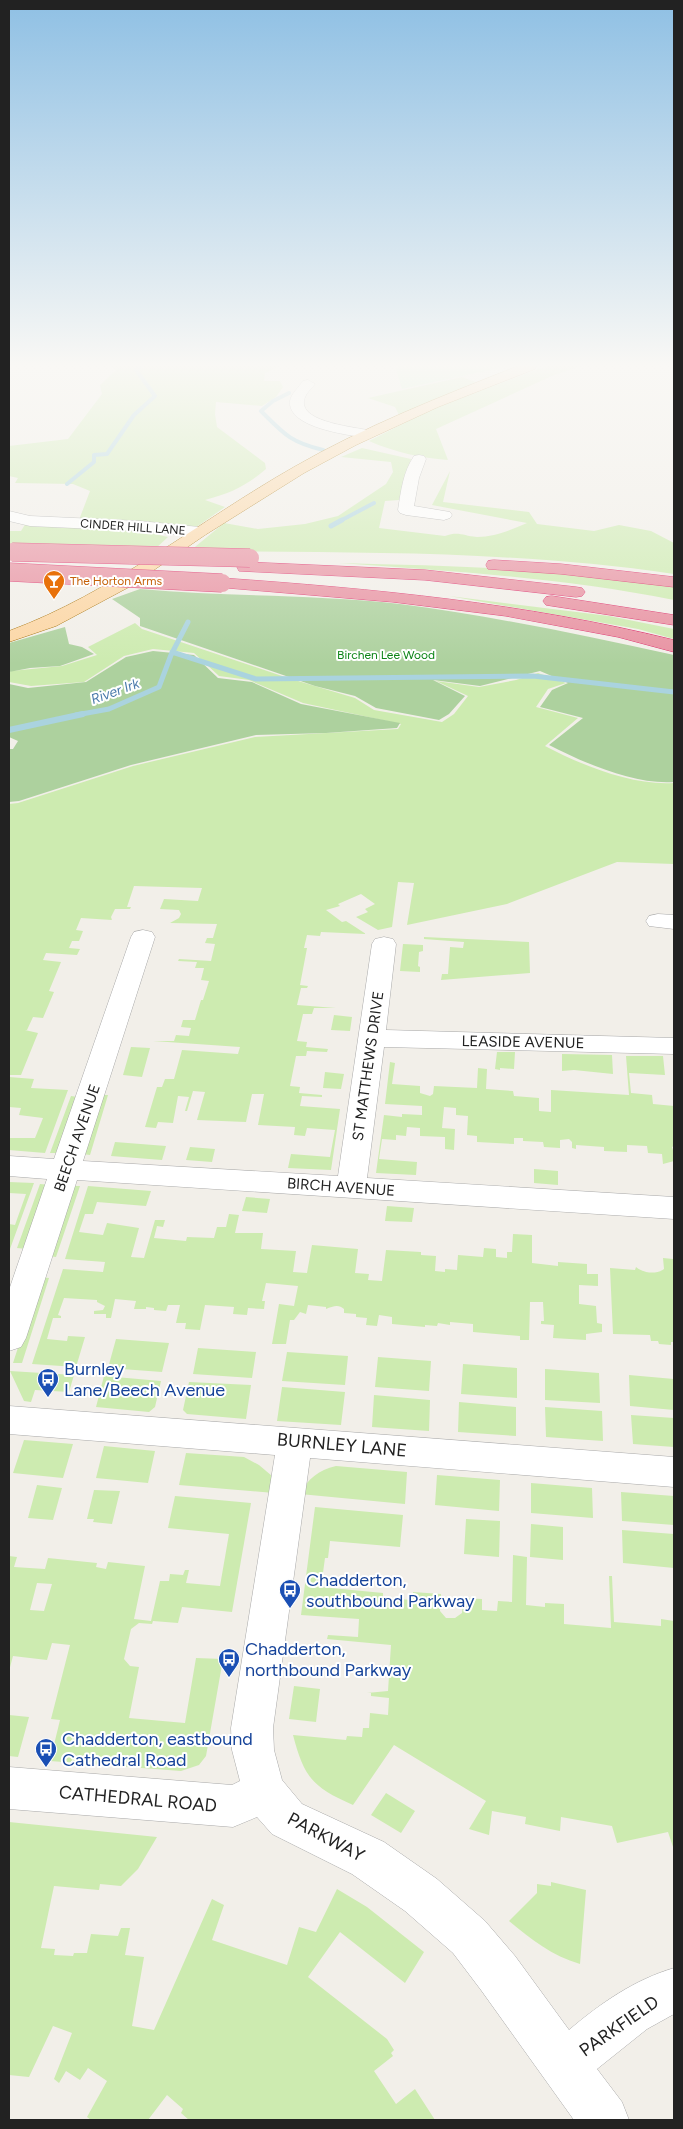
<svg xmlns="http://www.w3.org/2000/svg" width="683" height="2129" font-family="Figtree,sans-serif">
<rect width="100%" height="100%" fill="#f2efe9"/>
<path fill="#cdebb0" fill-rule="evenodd" d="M111,366H281L265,373L264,381H280L283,387L276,397L262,406L216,402L215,414L217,427L265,463L266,469C246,486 231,493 205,500L225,507L195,528L79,520L90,491L73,484L15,483L18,478L9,476V446L68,439L102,394L100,385L116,370Z
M546,366H582L554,375L436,429L448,460C421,458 394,452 369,441L430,410Z
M462,377L476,382L400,417L395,407L368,398Z
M362,448L411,459L399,500L385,501L379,528L445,536C459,531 463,536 477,537C495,537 511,530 527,523L432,505L450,471L443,502L529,512L537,524L594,531L619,525L651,531L674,543V574C514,550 351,553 190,551L224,523L258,529L305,524L338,516L386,484L393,472L391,462L341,457Z
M26,523L132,529L168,537L154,550L9,545V531H21Z
M339,563C451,566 563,568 674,585V600C564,578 451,571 339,563Z
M449,596L609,616L674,629V639L638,629Z
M135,623L142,629L288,678L355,698L374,710L442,722L454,714L468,696L436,681L479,687L516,680L538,673L566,683L548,689L536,707L578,718L545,746C581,765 633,786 674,783V864L617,862L507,904L407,925L414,883L398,882L392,927L378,930L356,917L368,912L365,909L375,904L361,894L338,904L340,906L326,910L342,922L346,921L366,934L321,932L320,936L307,935L304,948H307L300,985L308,986L307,988H301L297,1005L336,1008H314L312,1014H303L297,1041L307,1042L306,1047L328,1049L327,1052L307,1051L306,1056H296L290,1086L300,1087L299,1093L322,1095V1097L302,1096L300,1106L340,1109L331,1170L288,1168L291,1154L330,1157L335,1130L307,1128L305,1136L294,1135L295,1127L258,1125L264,1094H252L246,1122L197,1120L205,1092L193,1091L187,1111H185L189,1097L178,1096L173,1123L158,1122L156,1128L145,1127L157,1087H162L165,1079H174L182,1050L238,1054L240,1047L153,1041H174L176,1035L189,1036L191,1028L181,1027L183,1020H195L201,1000H203L209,981L201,980L204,968H195L197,962L178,961L179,959L211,961L215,944L205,943L207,938H213L217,924L170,923L179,918L181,914L179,910L160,909L164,899L198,901L202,888L134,886L127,907H131L130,909H115L111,917L112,920L81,918L76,930L83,931L79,941H72L69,948L80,949L77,955L46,953L43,960L61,962L49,991L54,992L43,1018L33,1017L27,1030H25L38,1033L21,1075H9V804L18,803L133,766L255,737L398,729L401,724L303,703L249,680L219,676L194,653L153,649L124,656L84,682L31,686L9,682V673L11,671L62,666L97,655L88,647Z
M424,937L529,942L530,973L441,980L442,974H448L450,947L463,948L464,942L424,939Z
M403,944L423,945V951L419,952L418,966L420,967V972L400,971Z
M334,1015L352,1017L350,1031L331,1030Z
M131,1047L150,1048L142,1077L123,1075Z
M497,1052H515L514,1069L500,1068V1070L495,1069Z
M562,1054L612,1055L613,1074L574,1070L562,1071Z
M626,1056H663L665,1075L629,1073L631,1093L652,1095L653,1104L674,1106V1146L672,1147L674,1153V1161L663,1164L662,1154L648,1153L647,1146L627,1145V1152L604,1151V1147L576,1145V1149L572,1148V1142L569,1139L560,1140V1148L544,1147L543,1142L523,1141V1138H514V1144L477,1142V1136L467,1135L468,1116L456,1115V1108L444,1107L442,1128L455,1129L454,1150L445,1149V1137L420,1136V1128L407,1127L406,1136L396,1135V1140L382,1139L379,1159L417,1162L416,1175L376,1173L384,1115L402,1117V1114L422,1115V1106L385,1104L390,1062L395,1063L392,1084L420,1086V1093L430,1096L433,1094L434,1086L477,1088L478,1068L487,1069L486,1089L513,1091L514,1096L539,1098V1111L551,1112V1090L629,1095Z
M325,1072L344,1074L341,1089L323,1088Z
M9,1077L34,1079L31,1088L68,1090L45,1153L9,1150L10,1138H35L43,1118L19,1115L21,1108L9,1107Z
M102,1095H108L90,1155L83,1154Z
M71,1096L78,1097L58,1153H50Z
M115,1142L166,1146L162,1160L111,1156Z
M190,1147L215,1149L212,1162L186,1160Z
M534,1169L558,1171V1185L534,1183Z
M9,1182L34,1183L10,1249L9,1224L15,1225L26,1194L9,1193Z
M40,1184L50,1185L27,1249L17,1248Z
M71,1186H80L56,1257L48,1256Z
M88,1186L151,1191L146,1206L97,1202L93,1214H85L79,1232L103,1235L107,1223L139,1228L131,1257L144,1258L155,1220H165L163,1227L157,1226L154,1238L186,1241L187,1237L214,1238L217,1227H226L229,1214L239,1215L235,1233H263L261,1249L296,1251L293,1272L307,1273L312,1245L358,1249L355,1273L369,1274L368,1280L382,1281L386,1250L421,1252V1255L436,1256L435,1271L445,1272V1269L457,1270L458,1255L483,1257L484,1248L496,1249V1257L507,1258V1252H512L513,1234L532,1235V1263L558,1266V1262L587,1264V1274H598V1286L579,1285V1304L596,1306L597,1323L602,1324V1332L586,1334V1340L553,1338L554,1325L541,1324V1321H544L543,1302H530L529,1340H520V1336L473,1332V1324L450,1322V1325L438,1323L437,1326L425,1325V1327L392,1324V1317L379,1315L377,1326L366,1325L367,1318L356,1317V1314L344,1313V1309C339,1304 333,1306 326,1309V1307L308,1305L306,1314L300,1312L294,1320H290L286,1344H272L279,1304L294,1306L298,1286L266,1283L262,1301H265L264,1309L248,1308L247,1315L233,1314L234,1307L205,1305L200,1330L185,1329L186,1323H176L180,1305H168L166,1311L154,1310V1308L146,1307V1309H134L136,1301L115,1299L111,1318H106V1314H94V1311L103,1310L105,1306L97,1302V1300L64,1298L58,1315L61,1316V1318H53L47,1339L67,1341L68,1336L85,1337L76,1367L32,1364L63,1269L103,1272L105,1262L65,1259Z
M246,1197L270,1199L267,1213L242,1211Z
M387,1206L414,1208L412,1222L385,1221Z
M663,1258L673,1259L674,1262V1342H671V1345L659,1344L658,1341H651L650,1335L613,1334L610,1268L635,1270L636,1267C643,1273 656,1275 664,1269Z
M41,1277L49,1278L22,1363H13Z
M116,1339L169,1343L162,1372L108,1368Z
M198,1348L256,1352L252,1378L193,1374Z
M287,1352L348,1356L345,1385L282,1381Z
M378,1357L431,1361L429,1391L375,1387Z
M463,1364L517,1368V1398L461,1394Z
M545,1369L599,1373L600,1403L545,1400Z
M10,1371L74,1375L69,1392L35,1390L31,1402L24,1401Z
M629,1375L674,1379V1410L630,1406Z
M104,1376L161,1381L155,1407L149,1412L96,1407Z
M189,1382L251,1385L246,1419L187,1414L183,1410Z
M282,1387L345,1392L341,1425L277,1421Z
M374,1395L430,1400L429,1431L372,1427Z
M459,1402L516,1407V1436L458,1432Z
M545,1407L602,1411L603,1441L546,1437Z
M631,1415L674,1418V1447L633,1444Z
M24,1440L73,1444L63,1478L13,1473Z
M104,1446L155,1451L148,1483L96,1478Z
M186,1453L244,1457L259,1465L272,1476L274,1493L179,1485Z
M336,1466L407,1472L405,1504L300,1494C308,1479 318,1470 336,1466Z
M437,1475L500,1480L499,1511L435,1505Z
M531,1483L592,1488L593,1518L531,1513Z
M37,1485L62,1488L53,1520L28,1518Z
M94,1490L120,1491L112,1524L93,1522L94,1519H87Z
M621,1492L674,1496V1525L622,1521Z
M175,1496L251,1503L232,1612L182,1607L178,1623L153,1621L152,1624L139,1623L131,1629L124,1659L130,1666L139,1667L129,1718L185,1723L196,1658L223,1659L206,1756L199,1765L181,1771L50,1761L60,1720L51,1719L70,1645L52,1643L47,1660L13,1656L9,1671V1556L17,1557L14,1567L45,1569L48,1558L97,1563L96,1567L106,1569L108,1562L145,1566L134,1619L151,1621L160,1581H169L170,1574L183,1575L185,1570H189L186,1583L220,1586L229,1534L168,1528ZM37,1583L52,1584L44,1611L30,1610Z
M315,1507L403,1515L400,1547L330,1541L328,1558H325L321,1587L383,1593V1598L413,1600V1592L441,1594L440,1611L446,1618H455L462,1613L463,1598L482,1599V1610L497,1611L498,1601L512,1602L513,1555L527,1557L526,1605L545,1607V1603L564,1604V1624L611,1628L609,1576H612L614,1622L661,1626V1619L674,1621V1850L668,1832L617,1843L612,1826L561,1817L560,1831L525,1824L526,1817L492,1811L489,1835L469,1829L486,1801L394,1745L353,1805C312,1787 304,1777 293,1735L346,1740L347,1736L362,1737L363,1728H369L370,1713L388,1715L389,1698L371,1696V1693H367L388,1691L391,1645L327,1639L328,1635L358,1637L359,1619L301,1615Z
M466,1519L500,1521L499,1557L464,1554Z
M531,1524L563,1527V1560L530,1557Z
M622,1530L674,1534V1568L623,1563Z
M294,1686L320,1689L316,1722L289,1719Z
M9,1715L29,1717L18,1757L9,1756Z
M386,1793L415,1811L401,1833L371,1815Z
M9,1822L157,1837L138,1869L121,1886L100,1884L99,1890L54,1886L41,1948L55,1949L54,1955L73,1956L74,1953H87L91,1934L118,1936L121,1928H130L125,1955L144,1957L132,2026L154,2030L212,1899L224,1905L212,1940L287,1965L299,1927L316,1932L337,1889L367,1907L424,1952L405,1983L340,1932L308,1977L387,2039L394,2050L391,2053L393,2056L374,2071L396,2104L415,2089L435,2120H189L181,2113L183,2109L167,2095L148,2120H91L87,2117L107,2081L88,2068L80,2080L66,2071L59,2083L54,2079L72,2033L53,2026L29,2077L9,2075Z
M551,1882L586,1890L580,1964C552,1956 531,1939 509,1921L537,1893V1884L551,1886Z"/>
<path fill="#add19e" d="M140,589C226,597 313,594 400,604C492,616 583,635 674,655V782C635,785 584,763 549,745L583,718L540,707L552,690L568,683L540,671L480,686L433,680L465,696L449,714L439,720L376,708L355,696L315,686L140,626V618L112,599Z
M65,627L69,644L82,647L94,654L60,666L30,668L9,672V643Z
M153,651L194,655L218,678L252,682L301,704L400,723L397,728L326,733L256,735L131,765L19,801L9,802V749H13L18,741L9,737V684L28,688L86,682L126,657Z"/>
<path fill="#c8facc" d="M395,366H508L402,389Z"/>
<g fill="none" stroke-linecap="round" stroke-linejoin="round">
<path stroke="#aad3df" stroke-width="4" d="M289,393L273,401L261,411C284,434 290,442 323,450
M67,484L94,462V455L107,454L134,415L155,396L136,370L142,366
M340,521L374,503"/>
<path stroke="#aad3df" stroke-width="5" d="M331,526L342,520
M172,652L256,679L533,676L674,692
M76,715L109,709L159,687L171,655L188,622"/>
<path stroke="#aad3df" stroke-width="6" d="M9,730L83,714"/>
<g stroke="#a9a9a9" stroke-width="1">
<path id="minor" d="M308,380L315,384C311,389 305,394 304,401C301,423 357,427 372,431L374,434L372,437L367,438C349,435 287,428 290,401C291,394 299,387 303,381Z
M419,455L424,456L426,459L419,478L414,506L450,512L452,515L450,518L444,520L406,515L400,513L398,510C401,491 403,472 414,456Z
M9,511L30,516L140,521L199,527L205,529L207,532L205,535L199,537L140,531L30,526L9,521Z
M658,914L674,915V929L649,926L646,921L649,916Z
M143,930L152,932L155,937L83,1161L338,1176L372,944L375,939L384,937L393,939L396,944L386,1030L674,1038V1054L384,1047L367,1178L674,1197V1219L77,1180L26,1338L21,1347L9,1351V1290L47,1179L9,1176V1156L54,1159L131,937L134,932Z
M9,1406L674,1457V1487L310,1458L273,1728L274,1750L282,1780L302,1804L384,1842L437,1879L485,1921L515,1956L569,2030C601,2003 634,1980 674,1968V2014L647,2029L597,2069L622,2102L629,2120H574L481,1990L453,1953L405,1911L352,1874L272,1834L257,1817L233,1827L9,1809V1767L232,1785L240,1781L232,1750L231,1728L275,1455L9,1434Z"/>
</g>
<g stroke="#a06b00" stroke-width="1">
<path id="major" d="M518,366H536L535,369L438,407L356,445L304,473L205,535L129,587L56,626L9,642V631C112,593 199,521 294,467C365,426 442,396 518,366Z"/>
</g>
<g stroke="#dc2a67" stroke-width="1">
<path id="highway" d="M494,560L561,564L674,577V587L561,574L488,569L486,565L488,561Z
M245,562L425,570L576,587L582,588L585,592L582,596L576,597L425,580L239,571L237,567L239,563Z
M222,578C376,589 524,603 674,640V652L618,637L506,616L393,602L216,587L213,583L216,579Z
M552,596L674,615V625L546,605L543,601L546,597Z"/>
</g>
<use href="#minor" fill="#fff" fill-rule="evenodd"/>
<use href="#major" fill="#fcd6a4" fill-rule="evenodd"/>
<use href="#highway" fill="#e892a2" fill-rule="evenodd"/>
<g stroke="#dc2a67" stroke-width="19" stroke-linecap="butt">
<path id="highway-bridge" d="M12,552L250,558
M9,572L222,583"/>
</g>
<use href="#highway-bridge" stroke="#e892a2" stroke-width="18"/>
</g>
<linearGradient id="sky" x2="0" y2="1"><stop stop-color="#8fc0e4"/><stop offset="0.55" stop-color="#f9f8f5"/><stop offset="1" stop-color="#f9f8f5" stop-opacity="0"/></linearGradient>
<rect width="683" height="664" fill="url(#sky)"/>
<defs>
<g id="bar-pin" transform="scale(1.125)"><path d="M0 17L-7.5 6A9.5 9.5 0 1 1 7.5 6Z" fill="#e8710a" stroke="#fff"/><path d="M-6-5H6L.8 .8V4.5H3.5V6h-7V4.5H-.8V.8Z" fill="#fff"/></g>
<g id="bus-pin" transform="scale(1.125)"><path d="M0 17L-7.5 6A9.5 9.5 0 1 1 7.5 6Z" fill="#1a4fb4" stroke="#fff"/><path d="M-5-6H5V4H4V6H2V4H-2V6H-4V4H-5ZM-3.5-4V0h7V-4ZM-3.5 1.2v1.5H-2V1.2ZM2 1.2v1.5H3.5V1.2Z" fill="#fff"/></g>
</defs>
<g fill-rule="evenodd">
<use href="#bar-pin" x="54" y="581"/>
<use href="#bus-pin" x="48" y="1379"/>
<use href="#bus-pin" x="290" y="1590"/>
<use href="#bus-pin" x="229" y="1659"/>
<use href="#bus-pin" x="46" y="1749"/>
</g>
<g text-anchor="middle" stroke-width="4" stroke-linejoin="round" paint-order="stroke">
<g font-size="12" fill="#222" stroke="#fff">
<text transform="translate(133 527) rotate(4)" y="4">CINDER HILL LANE</text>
</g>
<g font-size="12" fill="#c56008" stroke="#fff" text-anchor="start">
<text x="70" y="585">The Horton Arms</text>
</g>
<g font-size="12" fill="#0c8416" stroke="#fff">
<text x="386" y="659">Birchen Lee Wood</text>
</g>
<g font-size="14" font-style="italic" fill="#4a7aab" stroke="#fff">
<text transform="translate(115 691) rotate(-20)" y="5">River Irk</text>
</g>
<g font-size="15" fill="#222" stroke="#fff">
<text transform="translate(523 1042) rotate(1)" y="5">LEASIDE AVENUE</text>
<text transform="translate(368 1066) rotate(-82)" y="5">ST MATTHEWS DRIVE</text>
<text transform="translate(77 1138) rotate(-71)" y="5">BEECH AVENUE</text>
<text transform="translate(341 1187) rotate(4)" y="5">BIRCH AVENUE</text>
</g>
<g font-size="18" fill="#164399" stroke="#fff" text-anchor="start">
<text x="64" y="1375">Burnley<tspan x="64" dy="21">Lane/Beech Avenue</tspan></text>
<text x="306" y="1586">Chadderton,<tspan x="306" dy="21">southbound Parkway</tspan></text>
<text x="245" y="1655">Chadderton,<tspan x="245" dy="21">northbound Parkway</tspan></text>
<text x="62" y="1745">Chadderton, eastbound<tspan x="62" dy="21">Cathedral Road</tspan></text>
</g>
<g font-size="18" fill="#222" stroke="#fff">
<text transform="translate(342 1445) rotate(5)" y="6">BURNLEY LANE</text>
<text transform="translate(138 1799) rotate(5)" y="6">CATHEDRAL ROAD</text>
<text transform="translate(326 1837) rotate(28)" y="6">PARKWAY</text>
<text transform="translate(619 2026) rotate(-35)" y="6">PARKFIELD</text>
</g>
</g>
<rect width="683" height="2129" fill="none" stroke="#222222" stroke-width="20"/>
</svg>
